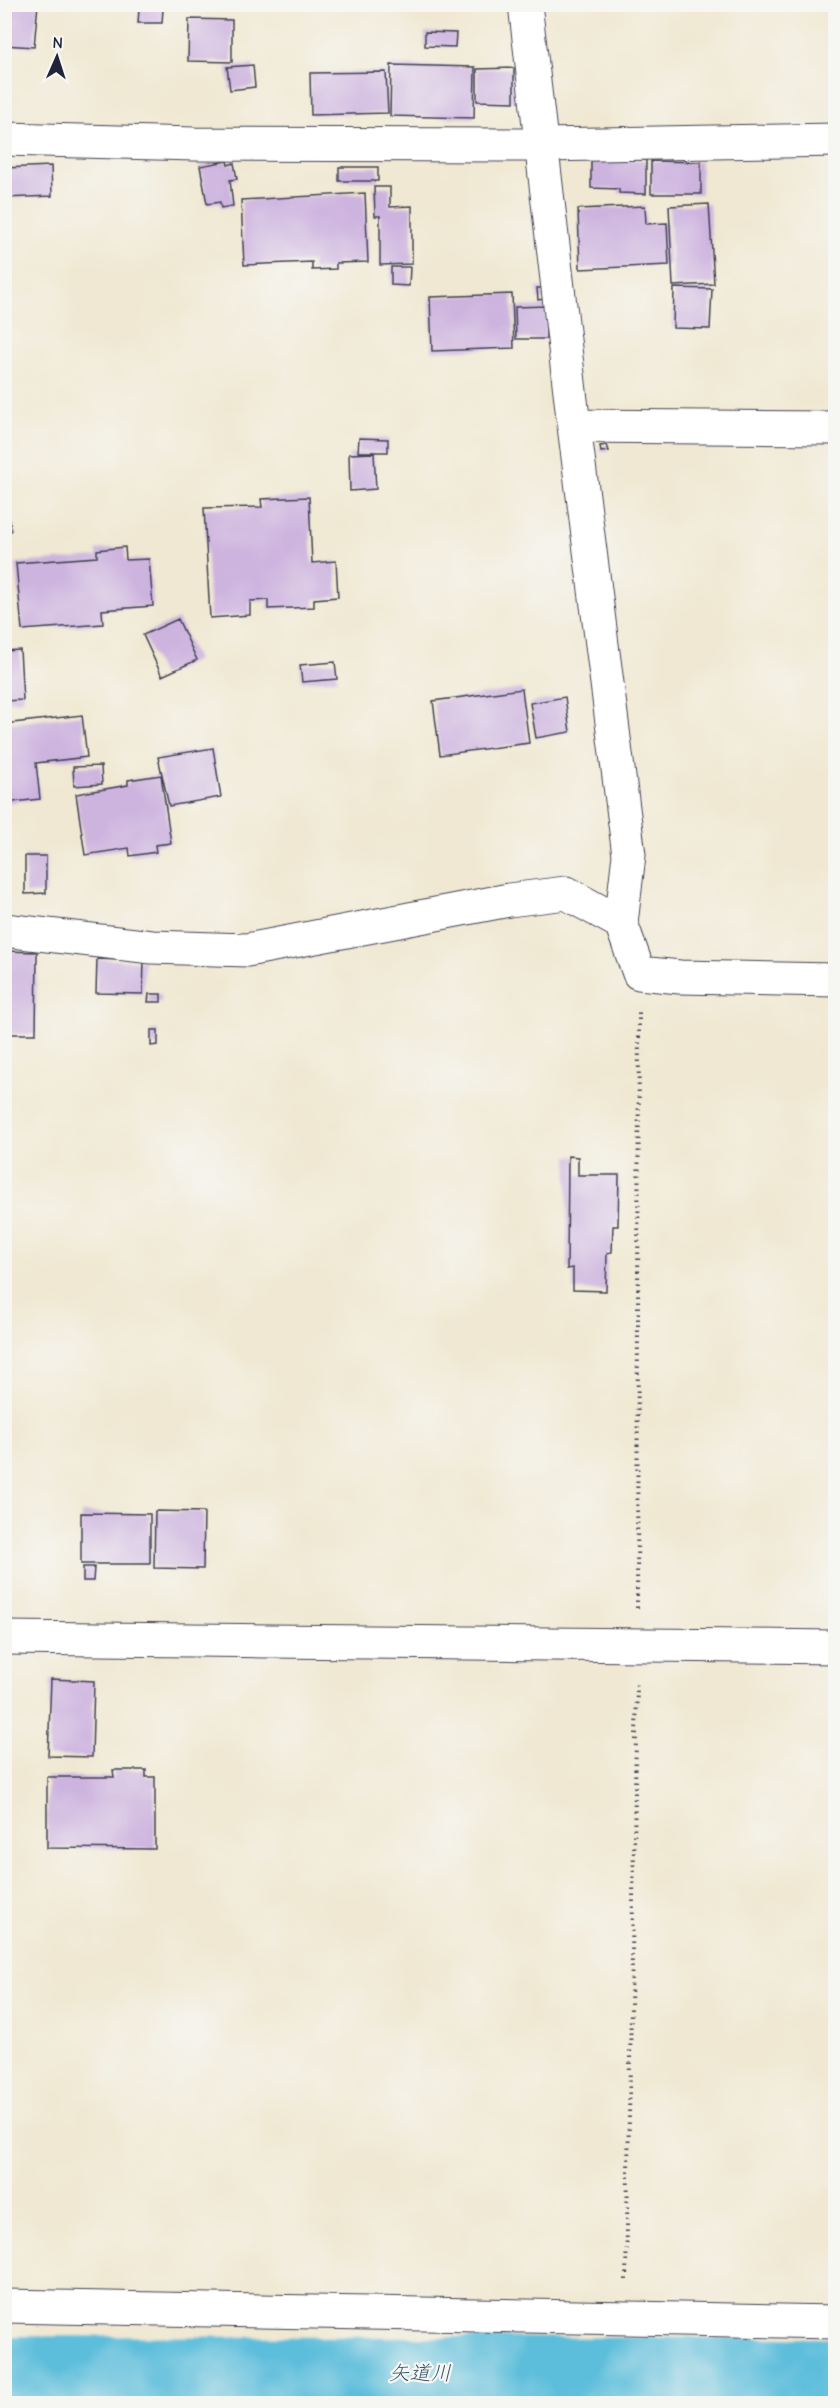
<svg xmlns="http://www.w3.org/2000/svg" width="840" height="2408" font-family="'Comic Neue','Klee One',sans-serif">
<rect width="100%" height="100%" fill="#f6f6f2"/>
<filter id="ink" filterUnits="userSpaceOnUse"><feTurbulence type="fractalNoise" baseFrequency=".0167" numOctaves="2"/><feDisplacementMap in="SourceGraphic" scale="12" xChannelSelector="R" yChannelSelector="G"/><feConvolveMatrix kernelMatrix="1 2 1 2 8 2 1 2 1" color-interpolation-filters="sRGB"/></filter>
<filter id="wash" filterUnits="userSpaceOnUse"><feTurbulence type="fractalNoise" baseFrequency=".008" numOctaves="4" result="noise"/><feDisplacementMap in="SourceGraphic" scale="24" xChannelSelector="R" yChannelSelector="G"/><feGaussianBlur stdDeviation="1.35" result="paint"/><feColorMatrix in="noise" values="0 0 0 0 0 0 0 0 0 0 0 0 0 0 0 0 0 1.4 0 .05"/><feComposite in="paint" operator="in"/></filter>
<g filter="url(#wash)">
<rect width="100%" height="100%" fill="#f0e8d2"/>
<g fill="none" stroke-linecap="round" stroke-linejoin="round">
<path stroke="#5dbedb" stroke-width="72" d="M4,2372L836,2374"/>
</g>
<g id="blocks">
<path fill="#cdb4df" d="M5,4H38L34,47L4,45Z
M124,4H156V8L124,7Z
M139,9H163L162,23H138Z
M189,19L232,20V62L188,61Z
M425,32L456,33L455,47L425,46Z
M253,65L255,87L230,90L227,67Z
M391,65L475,67L474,118L390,116Z
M514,68V102L477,101V69Z
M386,72L388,113L311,115L310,73Z
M591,159L646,160V194L619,193V189L591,188Z
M227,161L228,165L234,163L237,179L230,180L233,206L221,208L220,202L207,204L200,166Z
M651,161L701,162V194H651Z
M51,166L52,196L4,198V168Z
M339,167H378V181H339Z
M374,187H390V207L412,206V264L380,265V216H375Z
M365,193L368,262L336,263V269L312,270V262L244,265L241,200Z
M709,204L714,284L673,286L669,206Z
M645,206L646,224L667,223L669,265L580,269L578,209Z
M391,267H410L409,286L391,285Z
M537,288H543L544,299L538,300Z
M674,288L712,289L710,329L673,328Z
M512,294L514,348L432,351L430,297Z
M546,306V339H516L515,307Z
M359,438L388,439V452H358Z
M607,445L609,451L601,452L600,446Z
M374,453L376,489L350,491L349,454Z
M4,481L11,531L4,532Z
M309,497L312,563L336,561L338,597L314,599V607L268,609V600L250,601V615L210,618L204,508L262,507L261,499Z
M125,547L126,560L149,559L153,606L102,610L103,624L22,630L16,563L97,557V550Z
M5,569H7L11,612L5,613Z
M178,619L197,660L162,676L143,635Z
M20,650L23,700L4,701V651Z
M335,662L337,679L302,682L300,665Z
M522,689L529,743L440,755L433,701Z
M565,697L570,732L536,738L530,703Z
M82,715L87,757L36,763L40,799L4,803V724Z
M213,748L221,797L169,806L158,757Z
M101,766L102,784L74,786L73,767Z
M161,775L171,843L155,845L156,852L130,856L129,848L85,855L76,794L128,785V780Z
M25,856H46V893L25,894Z
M4,951L37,952L36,1034H4Z
M97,959L144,961L143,994L96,993Z
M149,994H161V1002H148Z
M151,1030H158V1045L151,1046Z
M568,1156L578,1157V1175H619L618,1226H613L612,1252L607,1253L606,1291L573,1290V1268L567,1269Z
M155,1511L204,1512L203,1569L154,1568Z
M81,1513L150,1514V1564H81Z
M83,1567H94L93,1581H83Z
M51,1679L94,1681L92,1757L48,1756Z
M113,1770H146V1777H155V1849L47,1848V1777H114Z"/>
</g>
</g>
<g filter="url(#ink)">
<use href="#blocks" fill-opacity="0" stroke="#414052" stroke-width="1.5"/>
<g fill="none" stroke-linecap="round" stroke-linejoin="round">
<g stroke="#414052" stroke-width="35">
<path id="street" d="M525,4L574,426L629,855L621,923L639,973L680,977L836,980
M4,139L195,144L543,145L836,140
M574,426L836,428
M4,930L152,947L247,950L509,900L566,893L621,923
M4,1638L836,1647
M4,2306L836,2322"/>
</g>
<path stroke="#414052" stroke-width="4" stroke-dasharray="1.5 4.5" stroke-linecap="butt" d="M637,1608L639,1010
M626,2280L637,1682"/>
<use href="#street" stroke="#fff" stroke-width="33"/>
</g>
</g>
<g text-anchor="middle" stroke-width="4.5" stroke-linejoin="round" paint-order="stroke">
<g font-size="21" font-style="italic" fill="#375973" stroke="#f6f6f2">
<text x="420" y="2380">矢道川</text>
</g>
</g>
<rect width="840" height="2408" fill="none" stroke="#f6f6f2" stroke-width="24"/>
<g transform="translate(57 57) rotate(3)" stroke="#f6f6f2" stroke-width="4.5" paint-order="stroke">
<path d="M0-4.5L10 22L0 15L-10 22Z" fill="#22223b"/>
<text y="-9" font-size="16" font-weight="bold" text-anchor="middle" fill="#22223b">N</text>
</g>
</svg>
